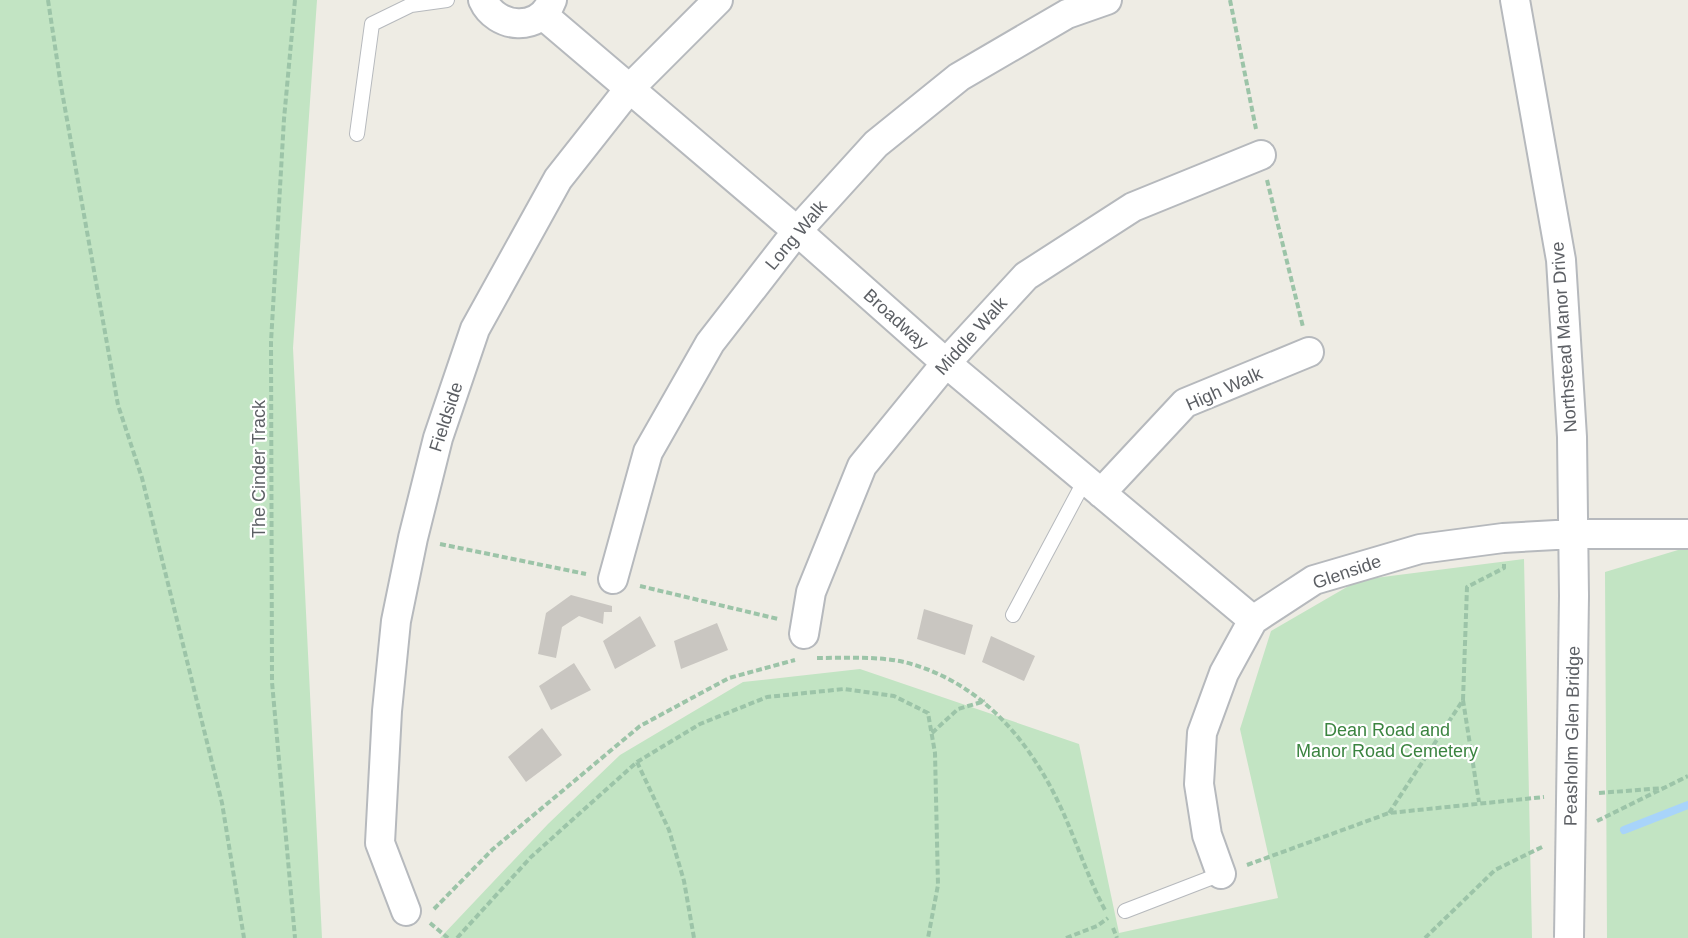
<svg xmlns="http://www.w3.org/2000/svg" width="1688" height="938" font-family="Arial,sans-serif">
<rect width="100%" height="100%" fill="#eeece4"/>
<path fill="#c2e4c3" d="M0,0H317L293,348L322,938H0Z
M1688,547V938H1607L1605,572Z
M1524,559L1532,938H440L548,824L620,755L743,682L860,669L1079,744L1119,933L1278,898L1240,729L1271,631L1359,580Z"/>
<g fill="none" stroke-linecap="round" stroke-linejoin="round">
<path stroke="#a8d4fa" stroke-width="8" d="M1624,830L1688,805"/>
</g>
<path fill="#c9c6c1" d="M571,595L612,606V612H604L603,624L579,616L562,627L556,658L538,654L546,613Z
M924,609L973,625L965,655L917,639Z
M640,616L656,646L615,669L603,641Z
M717,623L728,650L681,669L674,641Z
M991,636L1035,656L1024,681L982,662Z
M574,663L591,690L551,710L539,686Z
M542,728L562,755L526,782L508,757Z"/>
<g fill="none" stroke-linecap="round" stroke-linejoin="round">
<g stroke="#b6b9bd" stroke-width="16">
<path id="service" d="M357,134L372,24L411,5L447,0
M1013,615L1085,480
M1125,911L1221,874"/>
</g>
<g stroke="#b6b9bd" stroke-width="32">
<path id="minor" d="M483,0C496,29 540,33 552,0
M1515,0L1561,260L1572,437L1574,596
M543,15L797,231L946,363L1253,620
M1101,493L1185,403L1309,352
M613,579L648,452L710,343L797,231L876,144L959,77L1067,14L1107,0
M804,634L811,592L862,466L946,363L1026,276L1133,207L1261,155
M1221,874L1207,835L1199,784L1202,733L1224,673L1253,620L1314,580L1420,549L1503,538L1574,534H1688
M406,911L380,843L387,711L396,621L413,538L438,438L475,329L558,179L629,89L718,0"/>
</g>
<path stroke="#9cc4a8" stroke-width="4" stroke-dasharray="6 3" stroke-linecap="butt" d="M48,0L61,86L118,405L142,478L222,803L244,938
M295,0L284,119L271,342L272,682L295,938
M1230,0L1256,129
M1267,180L1303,327
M440,544L586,574
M640,586L778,619
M817,658C845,658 877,656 904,662C980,681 1030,740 1062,810C1077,843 1088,878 1105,910
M1463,700L1467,587L1504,568V564
M932,733L958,709L985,701
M637,762L669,830L684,881L694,938
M1599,793L1664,788
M1389,813L1463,700L1479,802
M1597,821L1688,776
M1247,865L1389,813L1544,797
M434,909L493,849L640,726L729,678L795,660
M430,923L448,938
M1113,928L1117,938
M457,938L531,857L637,762L700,724L767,697L844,689L894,696L928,713L935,753L938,885L928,938
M1066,938L1097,926L1108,918
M1425,938L1495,870L1544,846"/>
<use href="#service" stroke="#fff" stroke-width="14"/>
<use href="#minor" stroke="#fff" stroke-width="28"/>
<g stroke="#b6b9bd" stroke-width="32" stroke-linecap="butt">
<path id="minor-bridge" d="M1569,938L1574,596"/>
</g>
<use href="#minor-bridge" stroke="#fff" stroke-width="28"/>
</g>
<g text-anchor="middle" stroke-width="4.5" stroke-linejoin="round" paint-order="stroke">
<g font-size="18" fill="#5c5f64" stroke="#fff">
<text transform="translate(796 235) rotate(-50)" y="6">Long Walk</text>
<text transform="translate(896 319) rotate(42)" y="6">Broadway</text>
<text transform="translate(971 336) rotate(-48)" y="6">Middle Walk</text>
<text transform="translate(1564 337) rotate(-94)" y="6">Northstead Manor Drive</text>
<text transform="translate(1224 389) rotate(-24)" y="6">High Walk</text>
<text transform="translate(446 417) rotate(-72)" y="6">Fieldside</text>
<text transform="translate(259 469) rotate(-90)" y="6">The Cinder Track</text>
<text transform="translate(1347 572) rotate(-19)" y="6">Glenside</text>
<text transform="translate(1572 736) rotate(-89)" y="6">Peasholm Glen Bridge</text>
</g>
<g font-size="18" fill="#3b8440" stroke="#fff">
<text x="1387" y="736">Dean Road and<tspan x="1387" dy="21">Manor Road Cemetery</tspan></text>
</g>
</g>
</svg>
